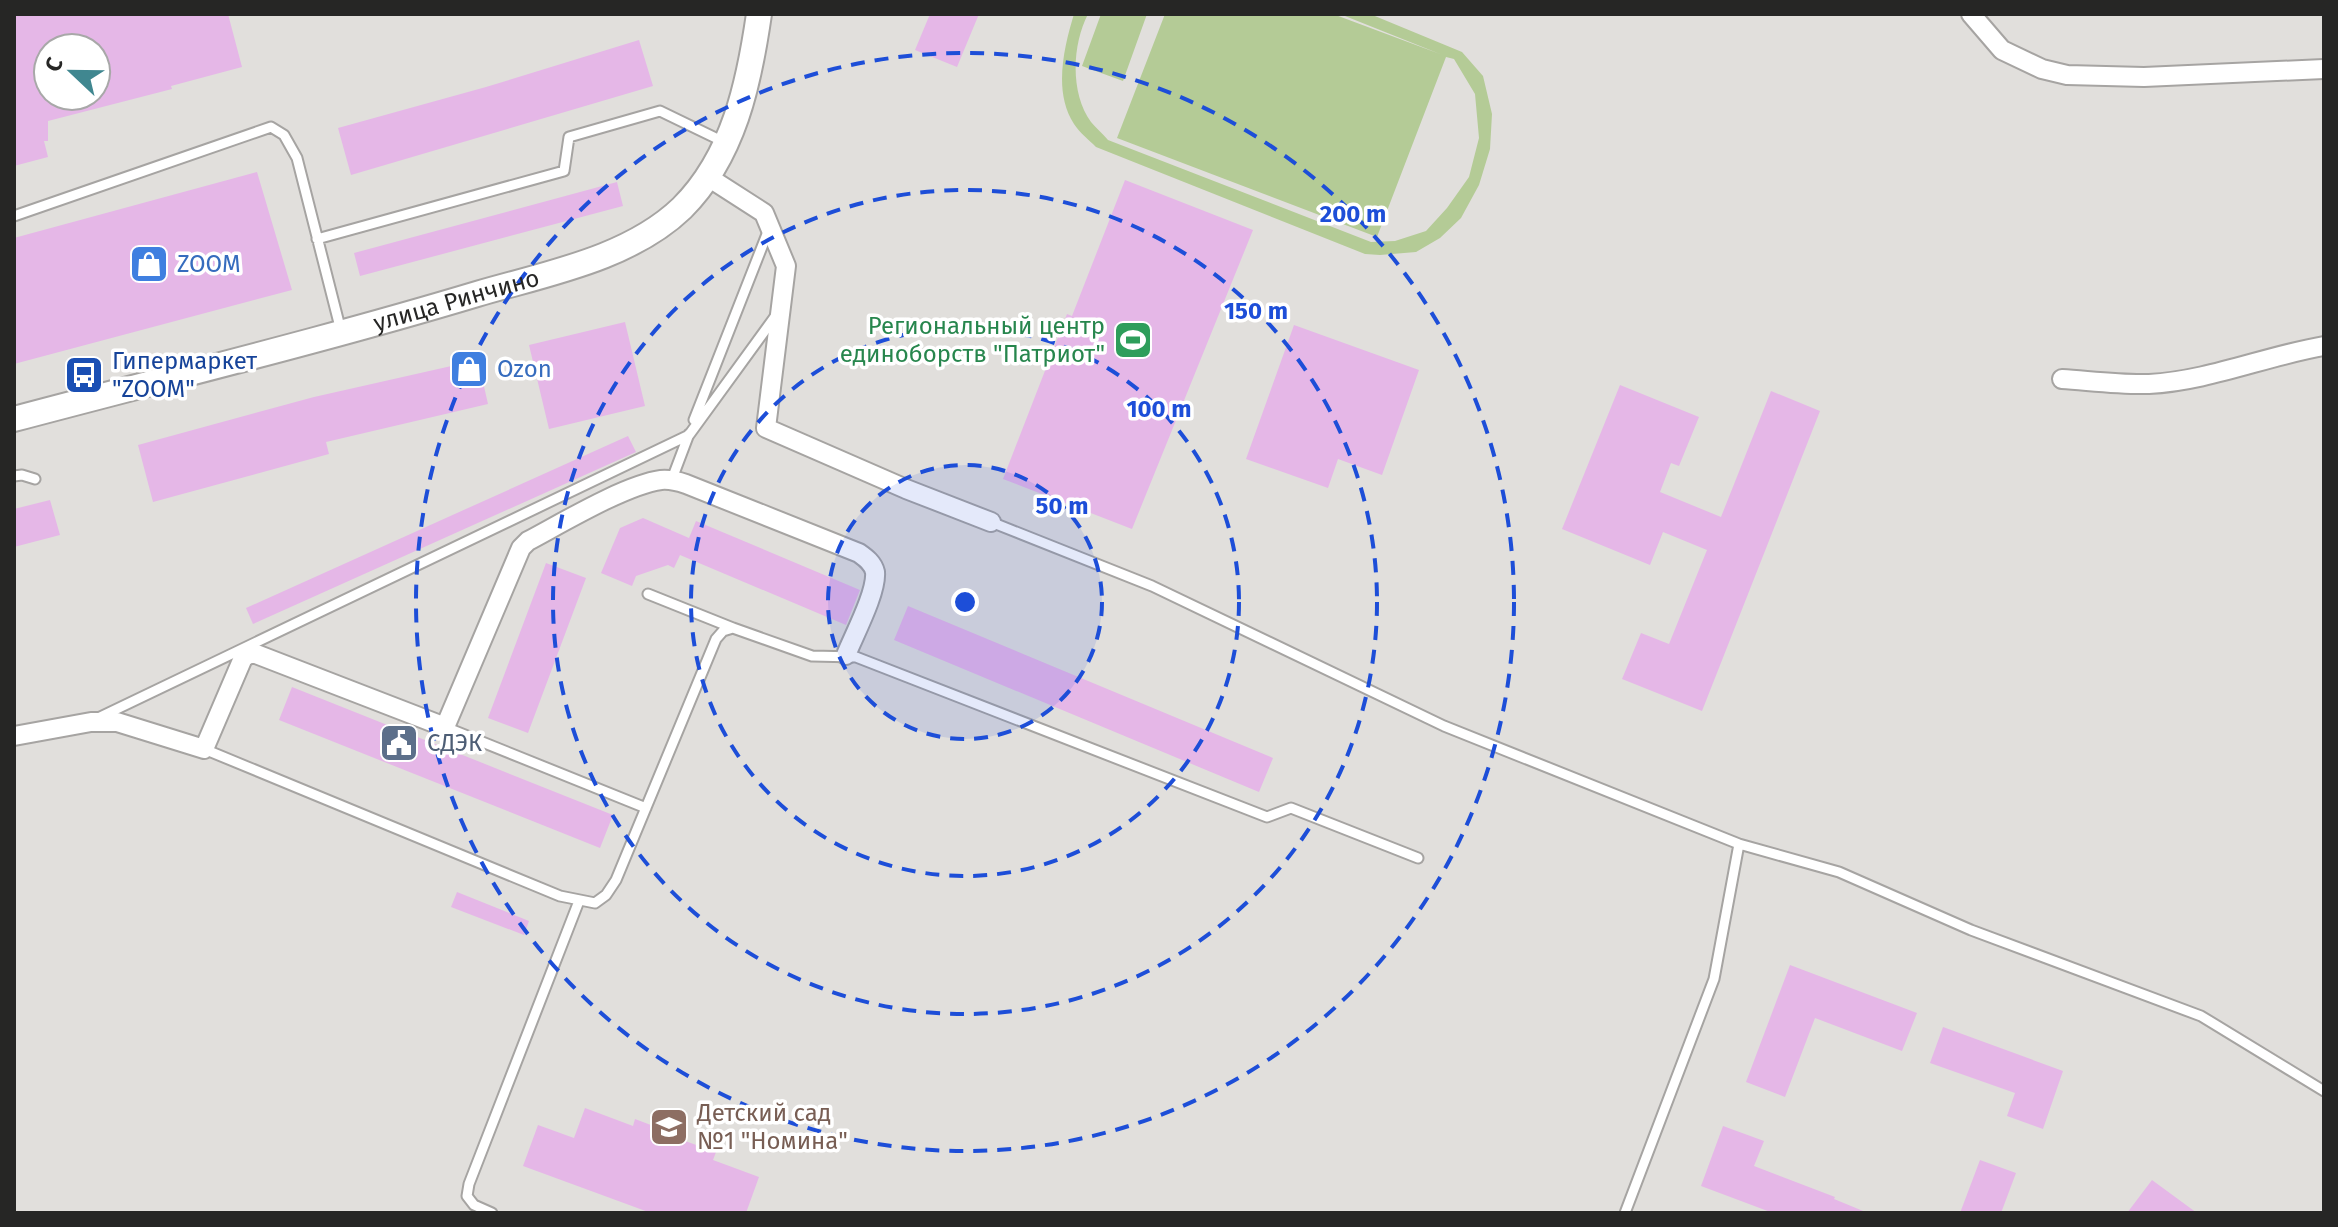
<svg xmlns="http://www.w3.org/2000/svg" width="2338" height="1227" font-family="'Fira Sans',sans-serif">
<rect width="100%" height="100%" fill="#e1dfdc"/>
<path fill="#b4cb96" d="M1074,14H1088C1072,45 1070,93 1091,122C1096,128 1103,134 1108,140L1371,242L1395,241L1426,231L1447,208L1469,177L1479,138L1475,94L1454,59L1446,57L1377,237L1117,138L1165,14H1333L1440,54L1340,14H1370L1462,52L1483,76L1492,114L1490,149L1479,185L1461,218L1440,238L1416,252L1380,255L1365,254L1096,147C1089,140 1080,133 1074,124C1053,92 1064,47 1074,14Z
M1101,14H1147L1123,81L1082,66Z"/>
<path fill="#e5b7e7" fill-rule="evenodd" d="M14,14H228L242,67L171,86L172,89L48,121V141H44L48,157L14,166ZM48,48H96V96H48Z
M930,14H979L957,67L915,50Z
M639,40L653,86L351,175L338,128L486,87Z
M257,172L292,290L14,364V238Z
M1125,180L1253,230L1132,529L1003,479L1067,314L1072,316Z
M617,182L623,206L360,276L354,253Z
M625,322L645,406L549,429L529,345Z
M1294,325L1419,370L1382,475L1338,459L1328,488L1246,459Z
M478,360L488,404L326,442L329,454L153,502L138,445L314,397Z
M1620,385L1699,417L1679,466L1671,463L1660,492L1721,517L1771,391L1820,411L1702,711L1622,679L1641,633L1669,644L1707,550L1663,532L1650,565L1562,529Z
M628,436L636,452L253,624L246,608Z
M50,500L60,535L14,547V509Z
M643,518L689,538L696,521L860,590L846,625L680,555L674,568L668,565L636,576L632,586L601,573L620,528Z
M546,563L586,578L528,733L488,718Z
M908,606L1273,758L1259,792L894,640Z
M292,687L613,815L600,848L279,720Z
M457,892L529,921L524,935L451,907Z
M1790,965L1917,1013L1902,1051L1815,1018L1785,1097L1746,1082Z
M1943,1027L2063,1071L2043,1129L2007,1116L2015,1093L1930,1063Z
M585,1108L633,1126L635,1119L672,1133L671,1136L716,1152L713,1160L759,1177L746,1213H651L523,1166L538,1125L574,1138Z
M1723,1126L1764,1141L1754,1166L1835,1197L1834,1199L1868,1213H1773L1701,1186Z
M1980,1160L2016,1173L2001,1213H1960Z
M2152,1180L2197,1213H2127Z"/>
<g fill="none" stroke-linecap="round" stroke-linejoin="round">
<g stroke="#a6a4a2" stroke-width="13">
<path id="lane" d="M14,216L271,127L284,135L297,158L341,331
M317,239L564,171L569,137L660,111L724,142
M694,420L769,229
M14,476L22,475L35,479
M672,479L689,434
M991,522L1152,586L1444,726L1739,844L1839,872L1971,930L2201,1016L2324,1091
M648,594L733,628
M98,718L689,435L777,314
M445,727L646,808
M204,749L560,896L595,903L606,895L616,880L716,639L723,631L733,628L812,656L856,657L1267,817L1291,808L1418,858
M492,1213L474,1205L467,1196L469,1184L579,901
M1625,1213L1714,979L1739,844"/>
</g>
<g stroke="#a6a4a2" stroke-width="22">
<path id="street" d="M1971,14L2002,50L2042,69L2067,75L2144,77L2324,69
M708,177L764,213L786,266L766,428L906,489L991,522
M2062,379C2091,381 2121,385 2149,384C2208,381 2266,356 2324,346
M14,736L91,722H117L204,749L243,658L249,654H256L445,727L521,548L528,541C562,523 625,485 661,480C670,479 677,481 686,484L859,553C866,558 873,563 875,572C877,592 854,635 846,655"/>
</g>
<g stroke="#a6a4a2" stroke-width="28">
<g id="secondary">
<path id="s1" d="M14,419C168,378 324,340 477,294C545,274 629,259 682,208C734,156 749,83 759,14"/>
</g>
</g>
<use href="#lane" stroke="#fff" stroke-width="9"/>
<use href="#street" stroke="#fff" stroke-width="18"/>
<use href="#secondary" stroke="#fff" stroke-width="24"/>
</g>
<circle cx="965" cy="602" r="137" fill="#1d4ed8" fill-opacity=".12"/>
<g fill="none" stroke="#1d4ed8" stroke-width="4" stroke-dasharray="14 10">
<circle cx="965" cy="602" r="137"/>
<circle cx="965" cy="602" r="274"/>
<circle cx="965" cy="602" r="412"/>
<circle cx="965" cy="602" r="549"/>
</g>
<defs>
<g id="shop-square" transform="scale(2)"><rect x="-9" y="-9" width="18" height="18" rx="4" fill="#3f7fe0" stroke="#fff"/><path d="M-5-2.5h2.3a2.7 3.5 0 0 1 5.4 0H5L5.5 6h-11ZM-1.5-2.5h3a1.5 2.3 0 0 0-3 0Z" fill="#fff"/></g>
<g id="stadium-square" transform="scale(2)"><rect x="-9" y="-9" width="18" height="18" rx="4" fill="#2e9e5b" stroke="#fff"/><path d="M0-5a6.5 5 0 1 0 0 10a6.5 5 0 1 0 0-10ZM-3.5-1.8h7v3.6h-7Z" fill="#fff"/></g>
<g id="bus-square" transform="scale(2)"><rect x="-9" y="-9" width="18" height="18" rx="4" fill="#1a4fb4" stroke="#fff"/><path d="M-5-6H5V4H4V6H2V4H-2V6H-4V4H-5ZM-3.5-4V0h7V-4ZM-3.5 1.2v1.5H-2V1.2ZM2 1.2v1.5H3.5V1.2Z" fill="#fff"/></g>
<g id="civic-square" transform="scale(2)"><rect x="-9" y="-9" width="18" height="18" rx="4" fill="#5c6f8a" stroke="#fff"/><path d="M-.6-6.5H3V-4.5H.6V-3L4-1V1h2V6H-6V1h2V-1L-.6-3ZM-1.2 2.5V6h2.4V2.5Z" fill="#fff"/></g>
<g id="school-square" transform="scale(2)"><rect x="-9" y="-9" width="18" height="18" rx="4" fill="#8d6e63" stroke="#fff"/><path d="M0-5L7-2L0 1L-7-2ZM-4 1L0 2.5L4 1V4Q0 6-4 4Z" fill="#fff"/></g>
</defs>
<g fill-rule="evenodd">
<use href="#shop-square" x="149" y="264"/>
<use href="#stadium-square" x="1133" y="340"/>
<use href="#shop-square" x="469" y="369"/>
<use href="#bus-square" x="84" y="375"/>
<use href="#civic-square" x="399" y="743"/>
<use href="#school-square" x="669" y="1127"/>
</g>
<g text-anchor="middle" stroke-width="7" stroke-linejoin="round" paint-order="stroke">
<g font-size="24" fill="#366cbe" stroke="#fff" text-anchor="start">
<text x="177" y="272">ZOOM</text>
<text x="497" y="377">Ozon</text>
</g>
<g font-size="24" fill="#262625" stroke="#fff">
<text dy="8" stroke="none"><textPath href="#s1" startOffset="458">улица Ринчино</textPath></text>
</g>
<g font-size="24" fill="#27864d" stroke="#fff" text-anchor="end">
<text x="1105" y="334">Региональный центр<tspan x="1105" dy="28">единоборств "Патриот"</tspan></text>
</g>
<g font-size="24" fill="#164399" stroke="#fff" text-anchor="start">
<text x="112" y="369">Гипермаркет<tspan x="112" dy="28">"ZOOM"</tspan></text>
</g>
<g font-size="24" fill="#4e5e75" stroke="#fff" text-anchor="start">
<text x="427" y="751">СДЭК</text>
</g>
<g font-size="24" fill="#785e54" stroke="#fff" text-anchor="start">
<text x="697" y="1121">Детский сад<tspan x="697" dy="28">№1 "Номина"</tspan></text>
</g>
</g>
<circle cx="965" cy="602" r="12" fill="#1d4ed8" stroke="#fff" stroke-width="4"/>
<g font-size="24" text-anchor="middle" font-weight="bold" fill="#1d4ed8" stroke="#fff" stroke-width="7" stroke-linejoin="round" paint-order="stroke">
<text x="1353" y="222">200 m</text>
<text x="1256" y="319">150 m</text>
<text x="1159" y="417">100 m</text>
<text x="1062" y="514">50 m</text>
</g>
<rect width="2338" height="1227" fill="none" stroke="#262625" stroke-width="32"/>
<g transform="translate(72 72) rotate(292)"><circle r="38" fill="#ffffff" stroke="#a8a8a8" stroke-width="2"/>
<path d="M0-6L14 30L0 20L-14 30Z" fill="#408790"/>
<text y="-12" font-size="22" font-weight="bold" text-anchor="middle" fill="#262625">С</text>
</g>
</svg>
